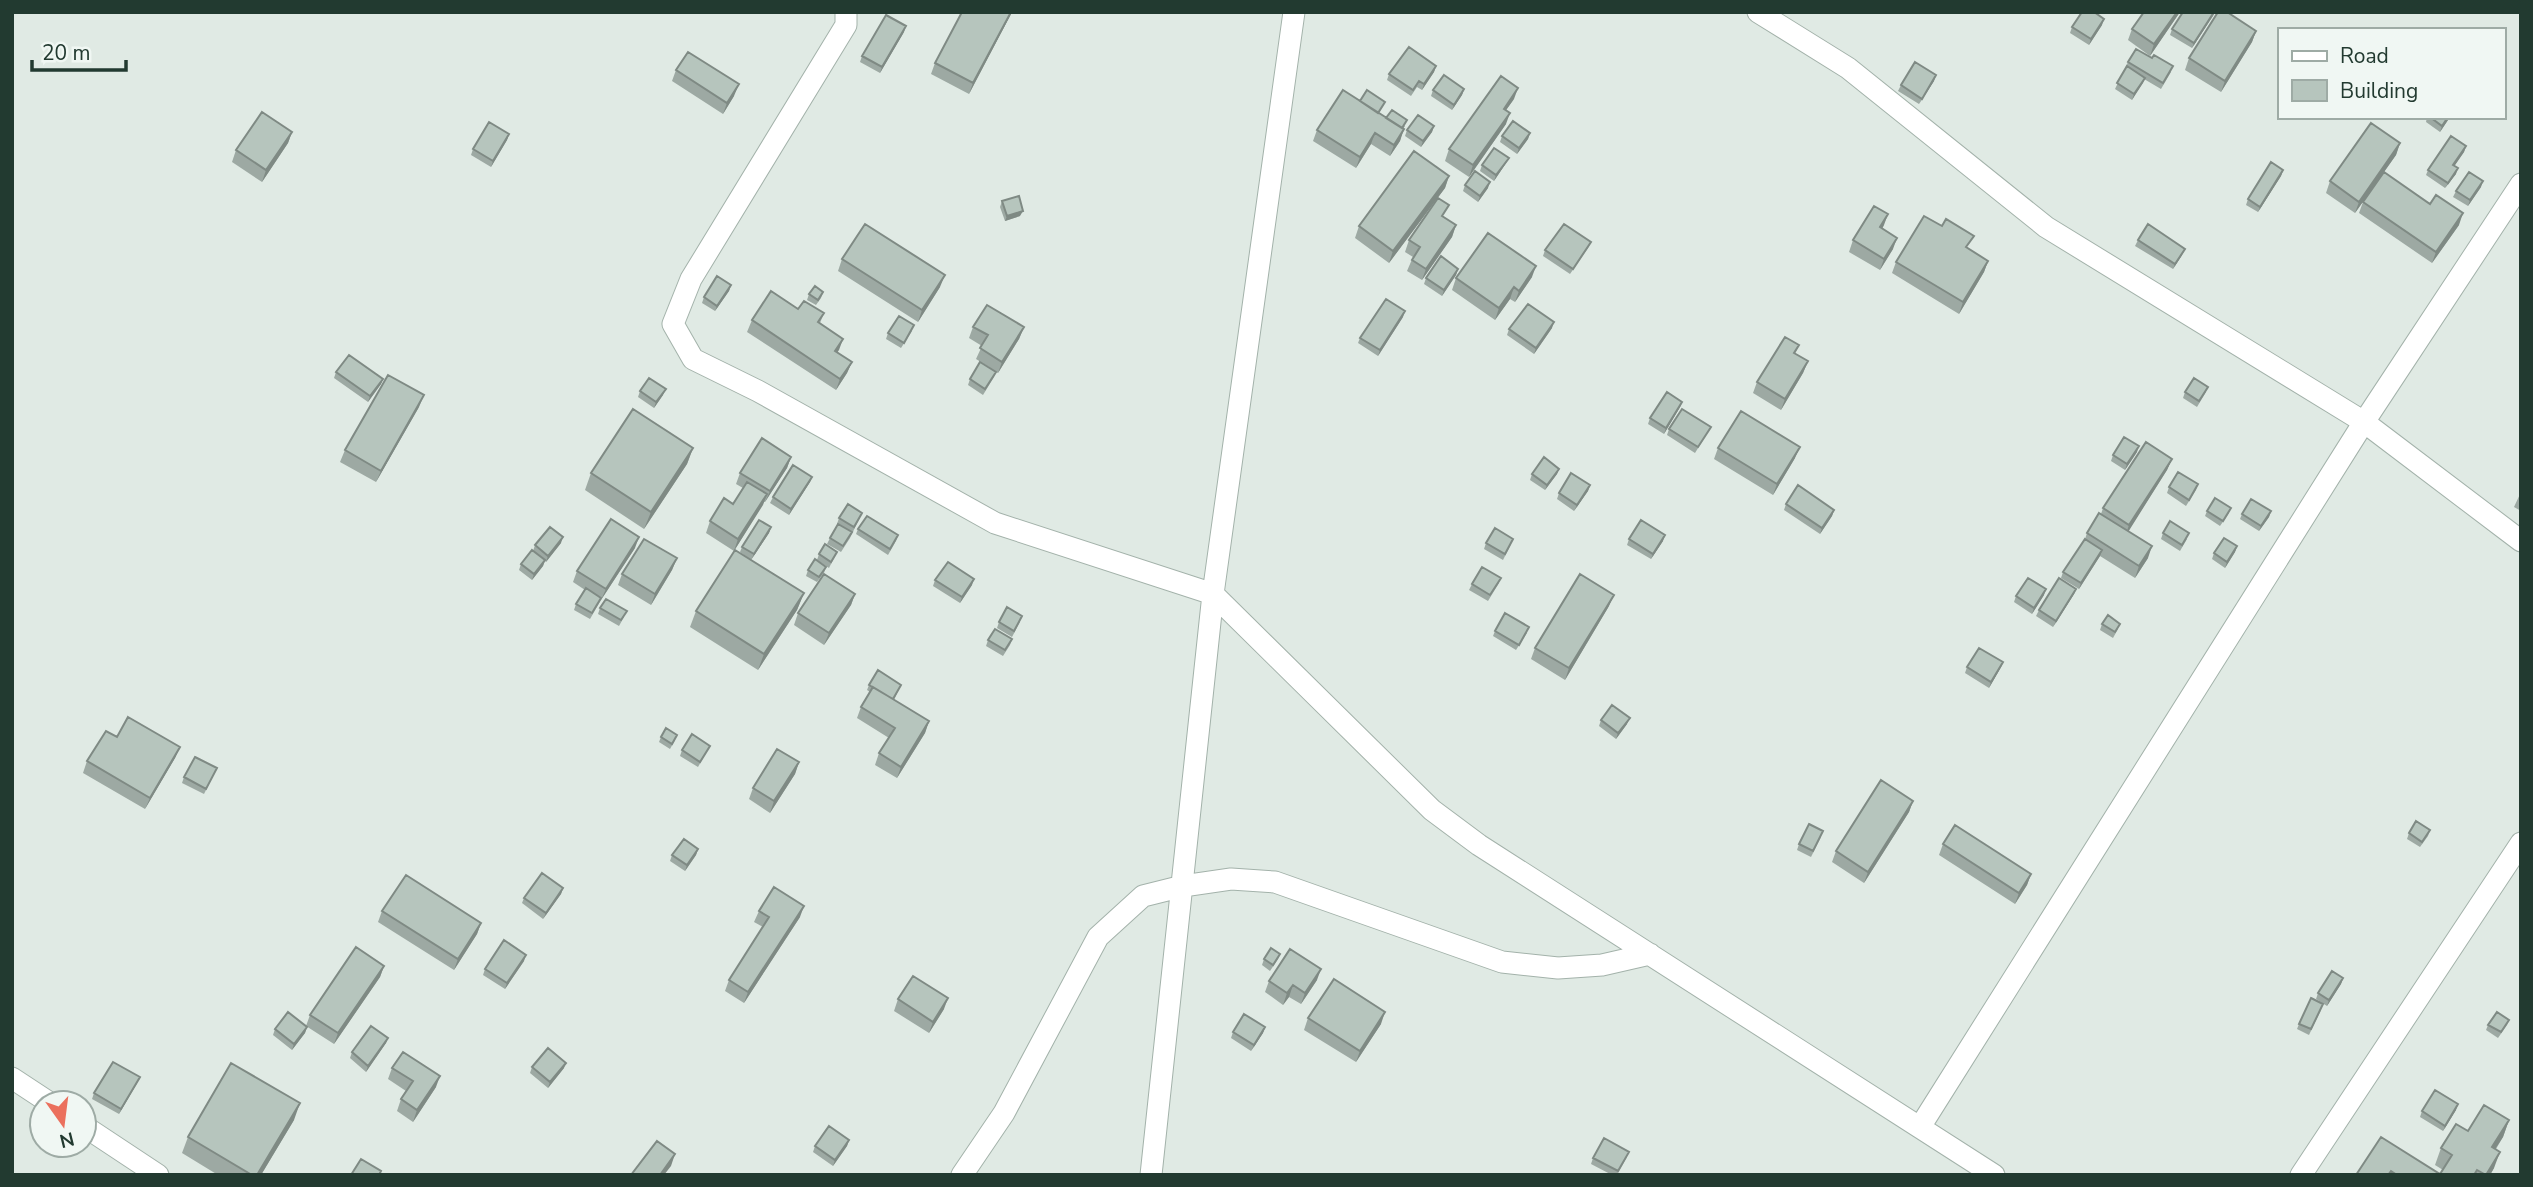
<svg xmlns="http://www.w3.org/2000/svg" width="2533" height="1187" font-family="'Nunito Sans',sans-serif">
<rect width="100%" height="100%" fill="#e0eae4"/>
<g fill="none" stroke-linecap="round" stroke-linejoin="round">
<g stroke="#a3b2aa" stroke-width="23">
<path id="minor" d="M846,12V25L691,279L673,324L693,359L758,391L995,523L1213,594L1432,810L1479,845L1994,1175
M1758,12L1848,68L2046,227L2364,422L2521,541
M12,1078L50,1103
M84,1126L158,1175
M1920,1127L2364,422L2521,184
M962,1175L1004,1113L1098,937L1143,896L1183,886L1231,879L1275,882L1502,962L1558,968L1602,965L1650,954
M1151,1175L1213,594L1294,12
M2301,1175L2521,843"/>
</g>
<use href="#minor" stroke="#fff" stroke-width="21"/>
</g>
<path fill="#9da9a3" d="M1012,12L969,94L931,74L935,63Z
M2180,12L2150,56L2128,40L2132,29Z
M2215,12L2192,48L2170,35L2172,29Z
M2102,25L2089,45L2070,33L2072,27Z
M2256,31L2252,42L2221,92L2185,70L2189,58Z
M904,32L880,73L860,62L862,56Z
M2128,62L2171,72L2161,89L2144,79L2132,100L2115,89Z
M1436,66L1434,72L1422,90L1417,87L1411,96L1387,80L1389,74Z
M676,70L734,96L723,114L672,81Z
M1934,81L1919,104L1898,91L1901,85Z
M1464,89L1462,95L1452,110L1431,96L1433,90Z
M1514,99L1506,110V124L1469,177L1445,161L1449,149Z
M1360,101L1385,102L1379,113L1386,118L1405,126L1403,129L1400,141L1390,156L1371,144L1356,168L1313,141L1317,130Z
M2427,117H2450L2440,132L2426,122Z
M1434,126L1432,132L1421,147L1405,136L1407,130Z
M292,132L288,143L262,182L232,162L236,150Z
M1530,133L1528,139L1517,154L1500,142L1502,136Z
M509,134L507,140L491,167L471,155L473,149Z
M2400,143L2396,155L2355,213L2326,193L2330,181Z
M2466,146L2464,152L2454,166L2456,174L2445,188L2426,175L2428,170Z
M1506,163L1494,181L1480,171L1482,165Z
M2283,170L2281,176L2258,212L2246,205L2248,199Z
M1449,176L1445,188L1389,263L1355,238L1359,226Z
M1465,185L1488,188L1478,202L1463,191Z
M2481,187L2468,206L2453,197L2456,191Z
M1002,201L1020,216L1005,221L1000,207Z
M2363,202L2459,225L2432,263L2359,213Z
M1444,218L1456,225L1452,237L1422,280L1407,271L1413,257L1405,252L1409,240Z
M1884,225L1882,229L1893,249L1880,270L1849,252L1853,240Z
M2138,240L2182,255L2173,269L2135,246Z
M1591,242L1588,248L1570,274L1543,256L1545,250Z
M1968,248L1988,261L1984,272L1959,314L1892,273L1896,262Z
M842,259L940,287L918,322L838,271Z
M1458,269L1456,275L1442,296L1424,284L1426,278Z
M1532,277L1515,302L1510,299L1495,320L1452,290L1456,278Z
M731,285L729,291L715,311L702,303L704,297Z
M823,292L821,298L816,305L807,300L809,294Z
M798,309L824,313L820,323L843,339L837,352L852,362L847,373L836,390L747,332L752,320Z
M1403,317L1378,356L1358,343L1360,338Z
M973,327H1024L1019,339L998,373L996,372L994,377L983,395L968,385L970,379L989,367L976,359L982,346L969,338Z
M1552,328L1534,354L1507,335L1509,329Z
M912,331L901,348L886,339L888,333Z
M1799,345L1795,354L1808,361L1803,373L1781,410L1753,393L1757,382Z
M336,372L383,379L381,384L368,402L334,378Z
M640,391L663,395L654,408L638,397Z
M2185,392H2206L2197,407L2183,398Z
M1682,402L1680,407L1664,434L1648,424L1650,418Z
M419,407L376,482L340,462L345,450Z
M1711,427L1708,432L1695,453L1667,435L1669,429Z
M693,448L687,464L644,529L585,490L591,473Z
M1718,448L1795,458L1773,495L1714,459Z
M2137,452L2125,470L2111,461L2113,455Z
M791,457L787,468L765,502H764L734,551L706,533L710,521L733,504L743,488L736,484L740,473Z
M2172,459L2167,470L2128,531L2148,558L2135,578L2100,556L2079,589L2061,578L2063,572L2085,539L2087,533L2101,514L2103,508Z
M1559,469L1557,474L1545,490L1530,480L1532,474Z
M812,477L810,482L789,515L770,503L773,497Z
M2198,484L2196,490L2186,506L2167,493L2169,487Z
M1590,485L1588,491L1574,511L1557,499L1559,493Z
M2521,492V511L2514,507Z
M1786,504L1834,510L1832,516L1820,534L1784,510Z
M2207,511L2229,513L2220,526L2205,516Z
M2271,511L2269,517L2259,531L2240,519L2242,514Z
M862,513L850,538L841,552L827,544L830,538L838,524H837L839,518Z
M771,527L769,533L751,560L740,552L742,547Z
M858,529L898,535L896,541L888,555L856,534Z
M2163,533L2187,539L2180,551L2161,539Z
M1629,539L1663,541L1651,559L1627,545Z
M561,543L546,562L545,561L543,566L532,580L519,570L521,564L533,551L535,545Z
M1486,543L1511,544L1503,560L1484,549Z
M2237,546L2235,552L2225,568L2212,559L2214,553Z
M635,548L601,600L590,619L574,610L576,604L585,590L573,582L577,571Z
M837,552L829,568L817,560L819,554Z
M677,558L672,570L651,605L618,585L622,574Z
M826,567L824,573L817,582L806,576L808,570Z
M935,580L972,585L960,603L933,586Z
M1499,583L1488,601L1469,590L1472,584Z
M2076,589L2074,594L2053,627L2036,616L2039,610Z
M804,593L797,610L758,670L690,627L696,611Z
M855,594L851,605L824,645L794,625L798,613Z
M2044,595L2032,614L2014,602L2016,596Z
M1609,606L1565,680L1531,659L1535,648Z
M600,608L624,617L619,626L598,614Z
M999,622H1020L1012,637L997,628Z
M2102,624L2118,629L2113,638L2100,630Z
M1495,631L1527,633L1516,650L1493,636Z
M1012,639L1010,645L1003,656L986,646L988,640Z
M2003,662L2001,667L1989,688L1965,673L1967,667Z
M869,685H901L894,700L929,721L925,733L897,778L875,765L879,753L889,738L857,718L861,707L870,692L867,690Z
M1601,720L1627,724L1616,739L1599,726Z
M117,737L180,747L175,758L145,809L83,773L87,761Z
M661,737L675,740L670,749L659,742Z
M710,746L707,751L698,767L680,756L682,750Z
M799,762L795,774L770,813L749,799L753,788Z
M214,774L204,794L182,783L184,777Z
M1913,801L1909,812L1864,883L1832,862L1836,851Z
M2430,830L2428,836L2420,847L2407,839L2409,833Z
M1821,837L1811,857L1797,850L1799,844Z
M1943,844L2031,874L2027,885L2015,904L1939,855Z
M698,849L696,855L685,871L670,861L672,855Z
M563,888L561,894L543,919L522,903L524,898Z
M382,911L481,923L477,934L454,970L378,922Z
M759,911L800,917L744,1003L725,991L729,980L763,927L754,922Z
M1280,954L1278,959L1270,971L1262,965L1264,959Z
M524,961L505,989L483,975L485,969Z
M384,966L380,977L334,1044L306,1026L310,1015Z
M2343,978L2341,984L2327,1006L2316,999L2318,993Z
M1317,980L1301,1004L1289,997L1283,1005L1265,992L1269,981Z
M898,999L944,1009L929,1033L894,1011Z
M2321,1010L2309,1035L2297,1029L2299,1024Z
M1308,1018L1381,1024L1356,1062L1304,1030Z
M2509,1020L2507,1025L2498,1038L2486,1030L2488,1025Z
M307,1027L305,1033L292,1050L273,1035L275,1029Z
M1265,1027L1263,1033L1251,1051L1231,1038L1233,1032Z
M388,1038L386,1043L366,1072L350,1058L352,1052Z
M532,1067L564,1068L548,1088L530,1073Z
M392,1068L436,1087L413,1122L397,1111L401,1099L406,1091L388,1079Z
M137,1083L119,1114L92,1099L94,1093Z
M2456,1110L2443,1131L2420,1117L2422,1111Z
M294,1120L261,1175H218L182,1153L188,1137Z
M2509,1120L2503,1137L2496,1149L2494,1168L2490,1175H2356L2381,1137L2440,1174L2443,1170L2435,1165L2441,1148L2468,1131Z
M849,1140L847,1146L833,1166L813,1152L815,1146Z
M1627,1157L1617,1175H1612L1591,1164L1593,1158Z"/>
<path fill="#7f8a84" d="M1011,12H1012L969,94L973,83Z
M2177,12H2180L2150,56L2154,44Z
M2215,12L2213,16L2192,48L2194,43Z
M2104,19L2102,25L2089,45L2091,39Z
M906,26L904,32L880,73L882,67Z
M2256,31L2252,42L2221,92L2225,81Z
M1436,66L1434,72L1422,90L1424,84Z
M1936,75L1934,81L1919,104L1922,99Z
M2145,78L2143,83L2132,100L2134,94Z
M739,84L734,96L723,114L727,103Z
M1518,88L1514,99L1499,120L1504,109Z
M1464,89L1462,95L1452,110L1454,105Z
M1510,113L1506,124L1469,177L1473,165Z
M2448,117H2450L2440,132L2442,126Z
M1434,126L1432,132L1421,147L1423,141Z
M1404,129L1400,141L1390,156L1394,145Z
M292,132L288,143L262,182L266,170Z
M1375,133L1371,144L1356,168L1360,157Z
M1530,133L1528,139L1517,154L1519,148Z
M509,134L507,140L491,167L493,161Z
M2400,143L2396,155L2355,213L2359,202Z
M2466,146L2464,152L2451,171L2453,165Z
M1509,158L1506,163L1494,181L1496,175Z
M2458,168L2456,174L2445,188L2448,183Z
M2283,170L2281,176L2258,212L2260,207Z
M1449,176L1445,188L1389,263L1393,251Z
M2483,181L2481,187L2468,206L2470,200Z
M1490,182L1488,188L1478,202L1480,196Z
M1023,211L1020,216L1005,221L1007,216Z
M2463,213L2459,225L2432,263L2436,252Z
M1888,214L1884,225L1876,239L1880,227Z
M1456,225L1452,237L1422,280L1426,269Z
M1897,238L1893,249L1880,270L1884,259Z
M2185,249L2182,255L2173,269L2175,264Z
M1988,261L1984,272L1959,314L1963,302Z
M1536,266L1532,277L1515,302L1519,291Z
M1458,269L1456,275L1442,296L1444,290Z
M945,275L940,287L918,322L922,310Z
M731,285L729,291L715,311L717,306Z
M1514,287L1510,299L1495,320L1499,308Z
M1405,311L1403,317L1378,356L1380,350Z
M1554,322L1552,328L1534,354L1536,348Z
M1024,327L1019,339L998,373L1002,362Z
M843,339L839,350L831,362L835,351Z
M1808,361L1803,373L1781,410L1785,399Z
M852,362L847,373L836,390L840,379Z
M383,379L381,384L368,402L370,396Z
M666,389L663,395L654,408L656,402Z
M424,395L419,407L376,482L381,471Z
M1682,402L1680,407L1664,434L1666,428Z
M2139,446L2137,452L2125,470L2127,464Z
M1800,447L1795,458L1773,495L1777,484Z
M693,448L687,464L644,529L651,512Z
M791,457L787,468L765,502L770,491Z
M2172,459L2167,470L2125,537L2129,525Z
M1559,469L1557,474L1545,490L1547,485Z
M812,477L810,482L789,515L791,509Z
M1590,485L1588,491L1574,511L1577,505Z
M767,494L763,505L734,551L738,539Z
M1834,510L1832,516L1820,534L1822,528Z
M2271,511L2269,517L2259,531L2261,526Z
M771,527L769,533L751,560L754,554Z
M1665,535L1663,541L1651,559L1653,554Z
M563,537L561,543L546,562L548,556Z
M639,537L635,548L601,600L606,589Z
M2152,546L2148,558L2135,578L2139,566Z
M2237,546L2235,552L2225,568L2227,562Z
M2102,550L2100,556L2079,589L2081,583Z
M677,558L672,570L651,605L655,594Z
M545,560L543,566L532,580L534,574Z
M974,579L972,585L960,603L962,597Z
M2046,589L2044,595L2032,614L2034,608Z
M2076,589L2074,594L2053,627L2056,621Z
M804,593L797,610L758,670L764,654Z
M855,594L851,605L824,645L829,633Z
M1614,595L1609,606L1565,680L1569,668Z
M2003,662L2001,667L1989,688L1991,682Z
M1630,718L1627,724L1616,739L1618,733Z
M929,721L925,733L897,778L901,767Z
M180,747L175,758L145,809L150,798Z
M799,762L795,774L770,813L774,801Z
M1913,801L1909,812L1864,883L1868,872Z
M698,849L696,855L685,871L687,865Z
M2031,874L2027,885L2015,904L2019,893Z
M563,888L561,894L543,919L546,913Z
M804,906L800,917L744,1003L748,992Z
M481,923L477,934L454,970L458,959Z
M526,955L524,961L505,989L507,983Z
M384,966L380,977L334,1044L338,1033Z
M1321,969L1317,980L1301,1004L1305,993Z
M2343,978L2341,984L2327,1006L2329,1000Z
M1293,985L1289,997L1283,1005L1287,993Z
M948,998L944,1009L929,1033L933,1022Z
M1385,1012L1381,1024L1356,1062L1360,1051Z
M307,1027L305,1033L292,1050L294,1044Z
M1265,1027L1263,1033L1251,1051L1254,1045Z
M388,1038L386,1043L366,1072L368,1066Z
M566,1063L564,1068L548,1088L550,1082Z
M440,1076L436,1087L413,1122L417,1110Z
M140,1077L137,1083L119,1114L121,1109Z
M300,1103L294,1120L261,1175H257Z
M2458,1104L2456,1110L2443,1131L2445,1126Z
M2509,1120L2503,1137L2486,1163L2492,1147Z
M849,1140L847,1146L833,1166L835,1160Z
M2500,1152L2494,1168L2490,1175H2486Z
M675,1154L671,1166L664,1175H660Z"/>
<path fill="#b6c5bd" stroke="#7f8a84" stroke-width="2" d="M962,12H1011L973,83L935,63Z
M2082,12H2094L2104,19L2091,39L2072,27Z
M2144,12H2177L2154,44L2132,29Z
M2183,12H2214L2194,43L2172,29Z
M2218,12H2227L2256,31L2225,81L2189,58Z
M886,15L906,26L882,67L862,56Z
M1409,47L1436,66L1424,84L1419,81L1413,90L1389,74Z
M2136,49L2152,58L2154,55L2173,66L2163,83L2128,62Z
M688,52L739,84L727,103L676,70Z
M1915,62L1936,75L1922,99L1901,85Z
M2127,66L2145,78L2134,94L2117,83Z
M1444,75L1464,89L1454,105L1433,90Z
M1501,76L1518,88L1504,109L1510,113L1473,165L1449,149Z
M1343,90L1404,129L1394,145L1375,133L1360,157L1317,130Z
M1367,90L1385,102L1378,113L1360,101Z
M1392,110L1407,120L1402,128L1386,118Z
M262,112L292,132L266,170L236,150Z
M1418,115L1434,126L1423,141L1407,130Z
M2430,117H2448L2442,126Z
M1513,121L1530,133L1519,148L1502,136Z
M489,122L509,134L493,161L473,149Z
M2371,123L2400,143L2359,202L2330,181Z
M2451,136L2466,146L2453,165L2458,168L2448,183L2428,170Z
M1494,148L1509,158L1496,175L1482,165Z
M1414,151L1449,176L1393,251L1359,226Z
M2271,162L2283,170L2260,207L2248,199Z
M1475,171L1490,182L1480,196L1465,185Z
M2384,172L2430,204L2436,195L2463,213L2436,252L2363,202Z
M2469,172L2483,181L2470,200L2456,191Z
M1019,196L1023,211L1007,216L1002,201Z
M1438,198L1449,205L1442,216L1456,225L1426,269L1412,260L1420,247L1409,240Z
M1874,206L1888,214L1880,227L1897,238L1884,259L1853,240Z
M1924,216L1942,226L1946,219L1974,236L1966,247L1988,261L1963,302L1896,262Z
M865,224L945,275L922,310L842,259Z
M1564,224L1591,242L1573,269L1545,250Z
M2148,224L2185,249L2175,264L2138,240Z
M1488,233L1536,266L1519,291L1514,287L1499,308L1456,278Z
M1441,256L1458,269L1444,290L1426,278Z
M717,276L731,285L717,306L704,297Z
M815,286L823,292L818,300L809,294Z
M771,291L798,309L804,301L824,313L818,322L843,339L835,351L852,362L840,379L752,320Z
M1386,299L1405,311L1380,350L1360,338Z
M1528,304L1554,322L1536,348L1509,329Z
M987,305L1024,327L1002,362L980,348L988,335L973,327Z
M899,316L914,325L904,343L888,333Z
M1785,337L1799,345L1794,353L1808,361L1785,399L1757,382Z
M349,355L383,379L370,396L336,372Z
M980,362L996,372L985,389L970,379Z
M388,375L424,395L381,471L345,450Z
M649,378L666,389L656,402L640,391Z
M2194,378L2208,387L2199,401L2185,392Z
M1667,392L1682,402L1666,428L1650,418Z
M633,409L693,448L651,512L591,473Z
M1682,409L1711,427L1698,447L1669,429Z
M1741,411L1800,447L1777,484L1718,448Z
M2124,437L2139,446L2127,464L2113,455Z
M762,438L791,457L770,491L740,473Z
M2146,442L2172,459L2129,525L2103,508Z
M1544,457L1559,469L1547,485L1532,474Z
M793,465L812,477L791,509L773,497Z
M2178,472L2198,484L2189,500L2169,487Z
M1571,473L1590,485L1577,505L1559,493Z
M747,482L767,494L738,539L710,521L724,498L733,504Z
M1798,485L1834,510L1822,528L1786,504Z
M2215,498L2231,508L2223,521L2207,511Z
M2251,499L2271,511L2261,526L2242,514Z
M848,504L862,513L854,527L839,518Z
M2099,513L2152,546L2139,566L2087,533Z
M867,516L898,535L890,549L858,529Z
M611,519L639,537L606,589L577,571Z
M759,520L771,527L754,554L742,547Z
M1641,520L1665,535L1653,554L1629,539Z
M2170,521L2189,533L2182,545L2163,533Z
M838,524L852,532L843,546L830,538Z
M550,527L563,537L548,556L535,545Z
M1495,528L1513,539L1505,554L1486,543Z
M2224,538L2237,546L2227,562L2214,553Z
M644,539L677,558L655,594L622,574Z
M2085,539L2102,550L2081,583L2063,572Z
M825,544L837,552L831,562L819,554Z
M532,550L545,560L534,574L521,564Z
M735,550L804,593L764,654L696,611Z
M815,559L826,567L819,577L808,570Z
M948,562L974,579L962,597L935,580Z
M1482,567L1501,578L1490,595L1472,584Z
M824,574L855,594L829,633L798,613Z
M1580,574L1614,595L1569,668L1535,648Z
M2028,578L2046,589L2034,608L2016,596Z
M2059,578L2076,589L2056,621L2039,610Z
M586,588L601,598L592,613L576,604Z
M606,599L627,611L621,620L600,608Z
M1007,607L1022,616L1014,631L999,622Z
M1505,613L1529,627L1519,645L1495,631Z
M2108,615L2120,624L2115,632L2102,624Z
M995,629L1012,639L1005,650L988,640Z
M1979,648L2003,662L1991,682L1967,667Z
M878,670L901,685L893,699L869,685Z
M873,687L929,721L901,767L879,753L895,728L861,707Z
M1612,705L1630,718L1618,733L1601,720Z
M128,717L180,747L150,798L87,761L106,731L117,737Z
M666,728L677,735L672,744L661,737Z
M692,734L710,746L700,762L682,750Z
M777,749L799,762L774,801L753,788Z
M195,757L217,768L206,789L184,777Z
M1881,780L1913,801L1868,872L1836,851Z
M2416,821L2430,830L2422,842L2409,833Z
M1809,824L1823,831L1813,851L1799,844Z
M1955,825L2031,874L2019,893L1943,844Z
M684,839L698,849L687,865L672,855Z
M542,873L563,888L546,913L524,898Z
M406,875L481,923L458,959L382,911Z
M774,887L804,906L748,992L729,980L769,917L759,911Z
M504,940L526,955L507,983L485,969Z
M356,947L384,966L338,1033L310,1015Z
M1271,948L1280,954L1273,965L1264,959Z
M1290,949L1321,969L1305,993L1293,985L1287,993L1269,981Z
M2332,971L2343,978L2329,1000L2318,993Z
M913,976L948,998L933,1022L898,999Z
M1334,979L1385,1012L1360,1051L1308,1018Z
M2311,998L2323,1004L2311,1029L2299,1024Z
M288,1012L307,1027L294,1044L275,1029Z
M2497,1012L2509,1020L2501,1032L2488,1025Z
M1244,1014L1265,1027L1254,1045L1233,1032Z
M371,1026L388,1038L368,1066L352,1052Z
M548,1048L566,1063L550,1082L532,1067Z
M403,1052L440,1076L417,1110L401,1099L413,1081L392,1068Z
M113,1062L140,1077L121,1109L94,1093Z
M231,1063L300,1103L257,1175H252L188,1137Z
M2435,1090L2458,1104L2445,1126L2422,1111Z
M2484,1105L2509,1120L2492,1147L2500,1152L2486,1175L2477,1170L2474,1175H2397L2391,1171L2388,1175H2356L2381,1137L2440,1174L2452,1155L2441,1148L2456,1124L2468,1131Z
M829,1126L849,1140L835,1160L815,1146Z
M1604,1138L1629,1152L1618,1171L1593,1158Z
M657,1141L675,1154L660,1175H631Z
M361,1159L381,1171L379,1175H351Z"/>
<rect width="2533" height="1187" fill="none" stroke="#223a30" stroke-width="28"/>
<rect x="2278" y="28" width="228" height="91" fill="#f0f7f3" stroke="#9eaba5" stroke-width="2"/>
<rect x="2292" y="51" width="35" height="10" fill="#ffffff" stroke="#9eaba5" stroke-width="2"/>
<text x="2340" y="63" font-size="21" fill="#223a30">Road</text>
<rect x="2292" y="80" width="35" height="21" fill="#b6c5bd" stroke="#9eaba5" stroke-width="2"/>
<text x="2340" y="98" font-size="21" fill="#223a30">Building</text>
<g transform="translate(63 1124) rotate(166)"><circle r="33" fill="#f0f7f3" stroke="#9eaba5" stroke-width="2"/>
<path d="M0-5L12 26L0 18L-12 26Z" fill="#eb705d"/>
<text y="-10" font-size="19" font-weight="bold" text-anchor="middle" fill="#223a30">N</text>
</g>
<path d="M32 60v10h94v-10" fill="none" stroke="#223a30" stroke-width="3.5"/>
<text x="42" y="60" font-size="21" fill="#223a30" stroke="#f0f7f3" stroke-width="5" paint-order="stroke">20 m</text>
</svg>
